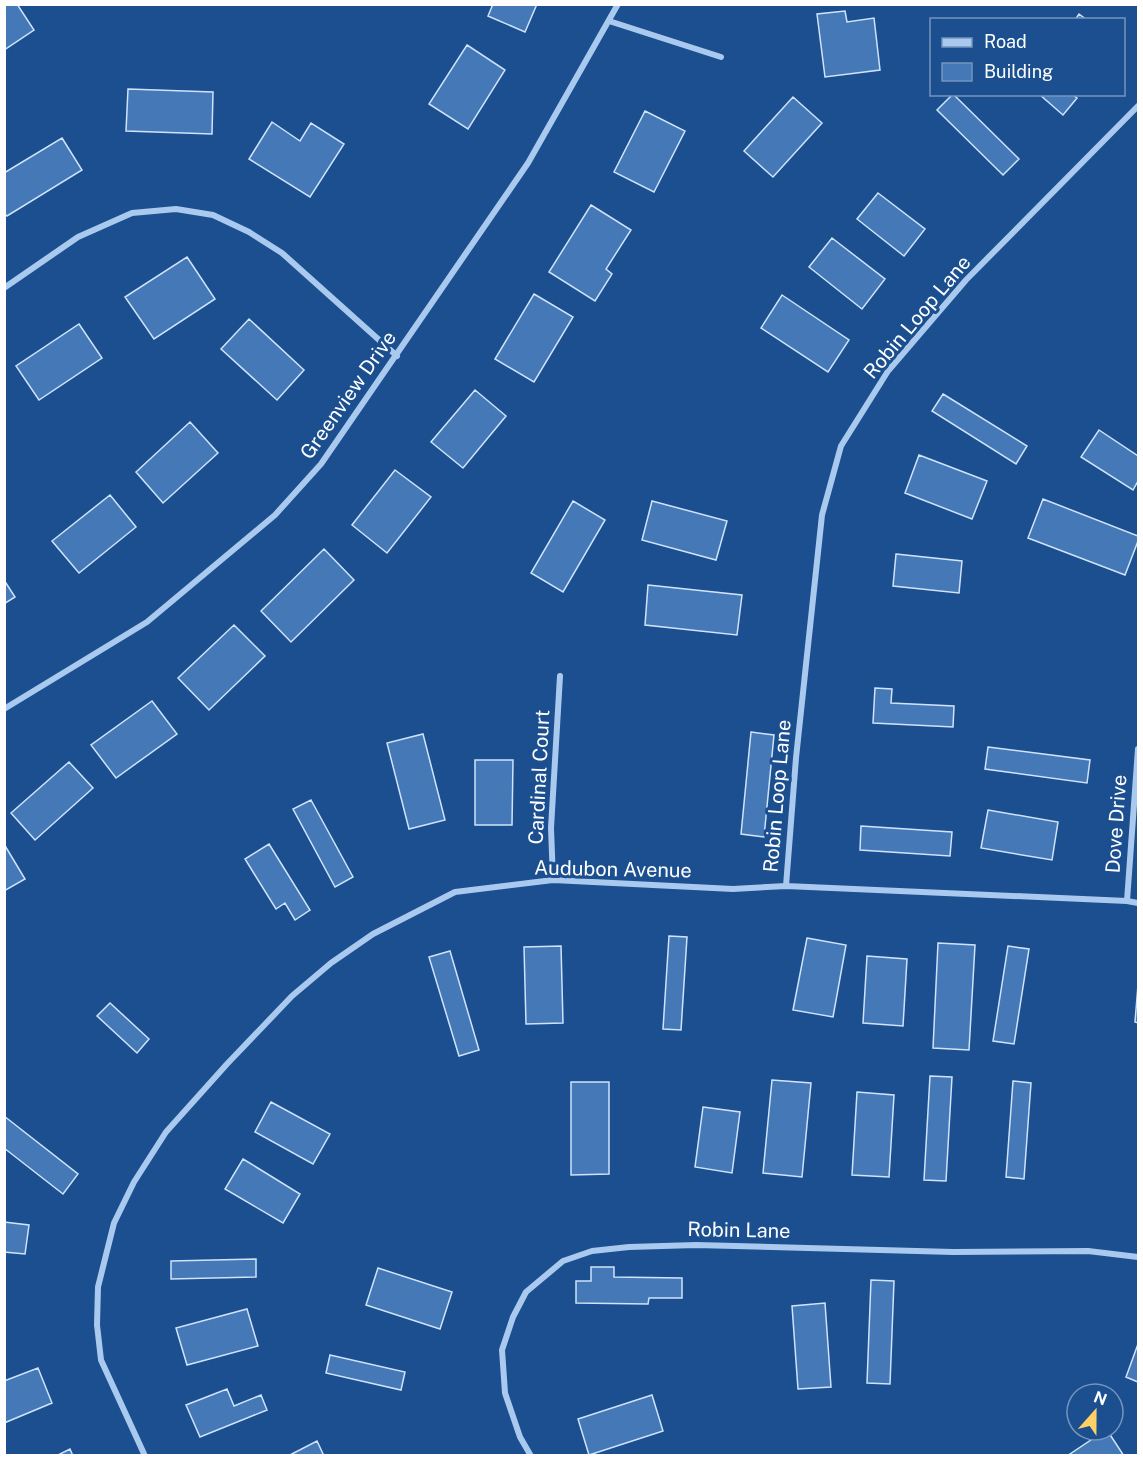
<svg xmlns="http://www.w3.org/2000/svg" width="1143" height="1460" font-family="'Public Sans',sans-serif">
<rect width="100%" height="100%" fill="#1b4f8f"/>
<path fill="#4478b7" stroke="#cfe3fa" stroke-width="1.5" d="M4,4H17L34,30L4,50Z
M493,4H537L525,32L488,16Z
M845,11L847,22L874,18L880,70L825,77L817,14Z
M1079,14L1087,20H1075Z
M467,45L505,70L468,129L429,104Z
M128,89L213,92L212,134L126,131Z
M953,94L1019,159L1003,175L937,110Z
M1039,94H1072L1077,98L1063,115Z
M793,97L822,123L773,177L744,151Z
M645,111L685,131L654,192L614,172Z
M272,122L300,141L311,123L344,144L310,197L249,159Z
M62,138L82,170L7,216L4,213V173Z
M878,193L925,229L904,256L857,219Z
M591,205L631,230L606,269L612,274L595,301L549,272Z
M832,238L885,279L862,309L809,267Z
M187,257L215,299L154,339L125,297Z
M534,294L573,317L534,382L495,359Z
M782,295L849,340L828,372L761,328Z
M249,319L304,370L277,400L221,349Z
M79,324L102,358L39,400L16,366Z
M475,390L506,416L463,468L431,442Z
M943,394L1027,446L1016,464L932,411Z
M190,422L218,453L163,503L136,472Z
M1099,430L1138,456V481L1133,490L1081,457Z
M919,455L987,481L972,519L905,493Z
M395,470L431,497L387,553L352,525Z
M110,495L136,527L79,573L52,541Z
M1043,499L1138,536V541L1125,575L1028,538Z
M573,501L605,520L563,592L531,573Z
M652,501L727,521L716,560L642,540Z
M324,549L354,580L291,642L261,611Z
M896,554L962,561L959,593L893,586Z
M4,580L15,597L4,604Z
M648,585L742,595L737,635L645,625Z
M234,625L265,656L209,710L178,678Z
M875,688L892,689L891,703L954,706L953,727L873,723Z
M152,701L177,734L116,778L91,745Z
M751,732L774,735L764,837L741,834Z
M423,734L445,820L409,829L387,743Z
M988,747L1090,760L1087,783L985,769Z
M475,760H513L512,825H475Z
M69,762L93,788L35,840L11,813Z
M311,800L353,877L335,887L293,809Z
M988,810L1058,822L1052,860L981,848Z
M861,826L952,832L950,856L860,850Z
M4,844L25,879L4,891Z
M269,844L310,910L295,920L285,903L276,909L245,859Z
M669,936L687,937L681,1030L663,1029Z
M807,938L846,945L833,1017L793,1010Z
M938,943L975,945L969,1050L933,1048Z
M561,946L563,1023L526,1024L524,947Z
M1008,946L1029,949L1014,1044L993,1041Z
M450,951L479,1050L459,1056L429,957Z
M867,956L907,959L903,1026L863,1023Z
M1138,985V1023L1135,1022Z
M110,1003L149,1039L137,1053L97,1016Z
M930,1076L952,1077L946,1181L924,1180Z
M772,1080L811,1083L802,1177L763,1173Z
M1013,1081L1031,1083L1024,1179L1006,1177Z
M571,1082H609V1174L571,1175Z
M857,1092L894,1095L889,1177L852,1175Z
M271,1102L330,1134L313,1164L255,1132Z
M703,1107L740,1112L732,1173L695,1167Z
M4,1116L78,1174L63,1194L4,1148Z
M243,1159L300,1194L283,1223L225,1189Z
M4,1222L29,1225L25,1254L4,1252Z
M256,1259V1277L171,1279V1261Z
M591,1267H614V1277L682,1278V1298H649L648,1304L576,1303V1281H591Z
M378,1268L452,1292L440,1329L366,1305Z
M871,1280L894,1281L890,1384L867,1383Z
M825,1303L831,1387L798,1389L792,1306Z
M247,1309L258,1346L187,1365L176,1328Z
M1138,1344V1382L1126,1377Z
M330,1355L405,1372L401,1390L326,1373Z
M38,1368L52,1403L4,1423V1381Z
M227,1389L234,1406L261,1395L267,1410L200,1437L186,1405Z
M652,1395L663,1431L589,1455L578,1419Z
M1107,1430L1124,1456H1067L1106,1430Z
M317,1441L324,1456H288Z
M70,1449L73,1456H56Z"/>
<g fill="none" stroke-linecap="round" stroke-linejoin="round">
<path stroke="#a9c9ee" stroke-width="6" d="M609,21L721,57
M4,288L78,237L132,213L176,209L213,215L249,232L282,253L397,356
M4,709L147,622L275,515L321,464L528,163L618,4
M553,880L551,828L560,676
M786,886L796,758L822,515L841,446L888,371L966,280L1138,106
M1127,901L1138,749
M145,1456L101,1360L97,1325L98,1287L114,1223L134,1182L166,1132L227,1064L292,996L331,963L373,934L455,892L553,880L733,889L786,886L1127,901L1138,903
M531,1456L520,1437L505,1393L502,1350L513,1317L526,1292L563,1261L592,1251L629,1247L696,1245L953,1252L1088,1251L1138,1257"/>
</g>
<g text-anchor="middle" stroke-width="6" stroke-linejoin="round" paint-order="stroke">
<g font-size="20" fill="#fff" stroke="#1b4f8f">
<text transform="translate(917 317) rotate(-50)" y="7">Robin Loop Lane</text>
<text transform="translate(348 395) rotate(-55)" y="7">Greenview Drive</text>
<text transform="translate(539 777) rotate(-87)" y="7">Cardinal Court</text>
<text transform="translate(777 796) rotate(-85)" y="7">Robin Loop Lane</text>
<text transform="translate(1116 824) rotate(-86)" y="7">Dove Drive</text>
<text transform="translate(613 869) rotate(1)" y="7">Audubon Avenue</text>
<text transform="translate(739 1230) rotate(1)" y="7">Robin Lane</text>
</g>
</g>
<rect width="1143" height="1460" fill="none" stroke="#ffffff" stroke-width="12"/>
<rect x="930" y="18" width="195" height="78" fill="#1b4f8f" stroke="#7695bc" stroke-width="1.5"/>
<rect x="942" y="38" width="30" height="9" fill="#a9c9ee" stroke="#7695bc" stroke-width="1.5"/>
<text x="984" y="48" font-size="18" fill="#ffffff">Road</text>
<rect x="942" y="63" width="30" height="18" fill="#4478b7" stroke="#7695bc" stroke-width="1.5"/>
<text x="984" y="78" font-size="18" fill="#ffffff">Building</text>
<g transform="translate(1095 1412) rotate(21)"><circle r="28" fill="#1b4f8f" stroke="#7695bc" stroke-width="1.5"/>
<path d="M0-4.5L10 22L0 15L-10 22Z" fill="#ffd166"/>
<text y="-9" font-size="16" font-weight="bold" text-anchor="middle" fill="#ffffff">N</text>
</g>
</svg>
